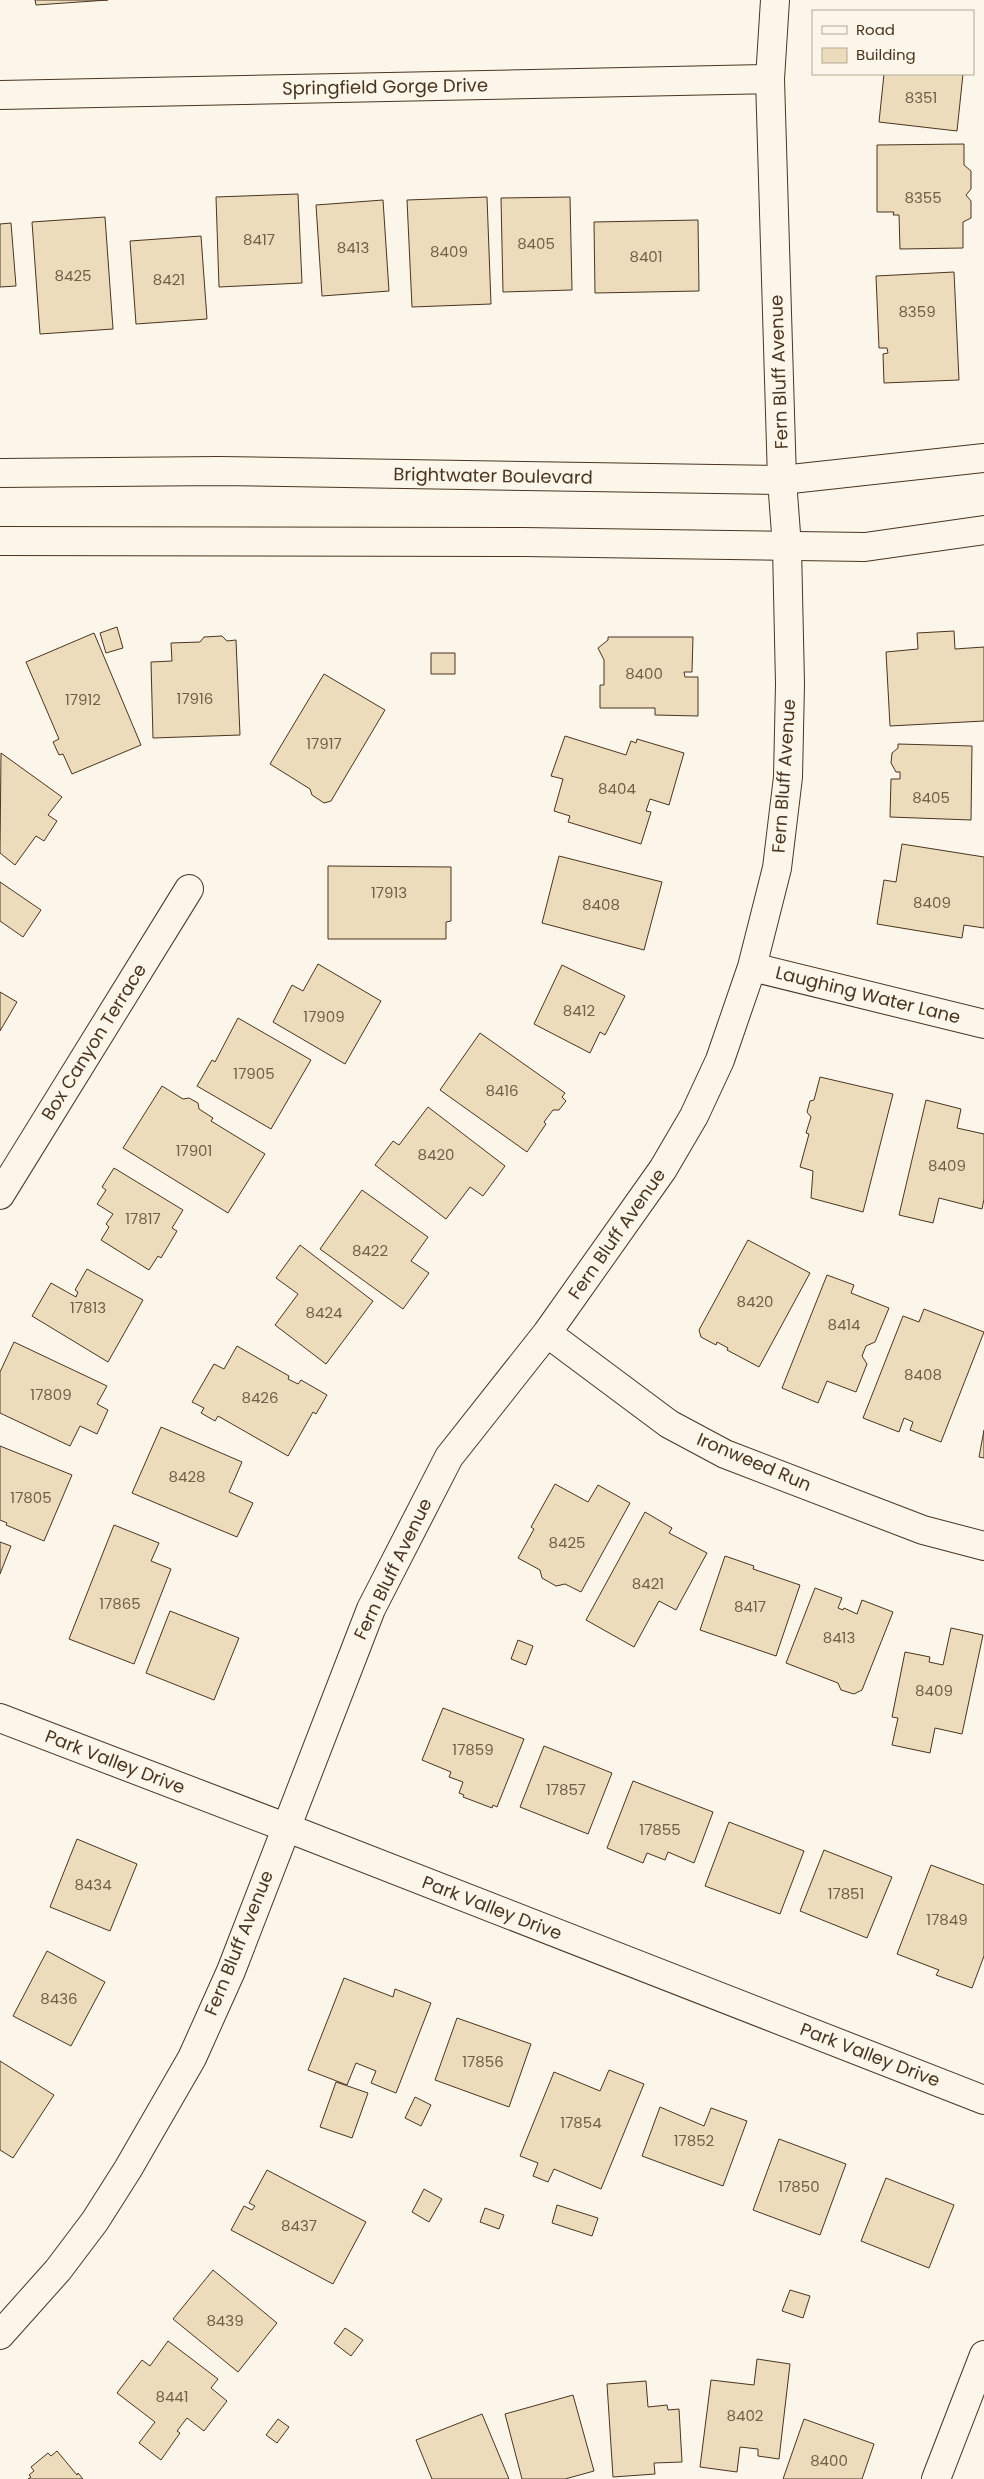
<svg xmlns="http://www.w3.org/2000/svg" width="984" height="2479" font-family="Poppins,sans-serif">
<rect width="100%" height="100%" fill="#fbf6e9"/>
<path fill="#ecdcbc" stroke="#4a3520" d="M35,0H108L36,5Z
M884,74H963L957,131L879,122Z
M964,144V165L971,171V189L966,195L971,201V218L963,222V248L900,249L899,215H893L894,212H877V145Z
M298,194L302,283L219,287L216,197Z
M487,197L491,304L412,307L407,200Z
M570,197L572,290L503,292L501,198Z
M383,200L389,291L322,296L316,205Z
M105,217L113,329L40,334L32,222Z
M698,220L699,291L595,293L594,222Z
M11,223L16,286L0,287V224Z
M201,236L207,319L136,324L130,241Z
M954,272L959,380L884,383L883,354L888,353L887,348H879L876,276Z
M117,627L123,648L106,653L100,633Z
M954,631L955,649L984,647V721L890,726L886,652L918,649L917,633Z
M94,633L141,745L72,774L63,754L59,755L53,742L59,739L26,662Z
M222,636L227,641L236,640L240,735L153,738L151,662L172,661L171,643L200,642L204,637Z
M608,637H693L692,672H684L685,677H698V716L655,715V708H600V685H604V660L598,648L608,640Z
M431,653H455V674H431Z
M324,674L385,710L331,801L324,803L312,795L310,789L270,764Z
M565,736L626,755L631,741L636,743L637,739L684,753L669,805L650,799L646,811L651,812L641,844L568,822L570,816L554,811L563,779L551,776Z
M898,744L972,746L971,820L890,817L891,779H900V772H896L891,763L892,753L898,748Z
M1,753L62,797L48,815L57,821L44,841L36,836L15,865L0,853Z
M902,844L984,857V928L964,925L962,938L877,924L884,880L896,882Z
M559,856L662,882L644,950L542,923Z
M328,866L451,867V921L446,922V939H328Z
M0,882L41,910L23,937L0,921Z
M318,964L381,1001L345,1064L273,1022L292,985L303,991Z
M562,965L625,996L605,1035L600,1032L590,1053L534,1024Z
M0,992L17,1002L0,1031Z
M238,1018L311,1060L271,1129L197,1086L212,1060L215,1062Z
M480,1033L565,1093L562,1097L566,1101L559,1110H553L544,1122L546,1124L527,1152L440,1090Z
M820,1077L893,1094L863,1212L811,1198L813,1171L800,1167L809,1134L806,1133L811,1117L807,1112L810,1101L814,1100Z
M162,1086L183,1099L189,1098L198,1103L199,1109L213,1118L211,1121L265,1154L228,1213L123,1148Z
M926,1100L961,1109L957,1128L984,1134V1199L982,1209L939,1198L933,1223L899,1215Z
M428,1107L505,1166L483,1196L470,1187L446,1219L375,1165L393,1141L399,1145Z
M114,1168L183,1210L172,1228L177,1231L161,1258L158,1256L149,1270L101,1240L109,1227L106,1224L113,1214L97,1204L106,1190L102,1187Z
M362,1190L428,1237L411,1261L429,1273L403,1309L320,1249Z
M748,1240L810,1273L759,1367L727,1350L728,1348L717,1342L716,1345L701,1337L699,1330Z
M300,1245L373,1301L326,1364L275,1325L298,1294L276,1278Z
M87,1269L143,1300L108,1362L32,1316L51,1283L76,1297L78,1292L75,1290Z
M827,1275L854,1285L851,1293L889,1308L875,1342L866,1346L862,1356L867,1364L856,1392L827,1381L818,1403L782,1388Z
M924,1309L984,1332L941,1442L910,1430L913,1422L904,1418L899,1432L863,1418L903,1316L919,1322Z
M14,1342L107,1386L97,1404L108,1410L97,1434L80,1426L70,1446L0,1413V1372Z
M237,1346L289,1376L288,1379L298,1384L301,1380L327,1395L316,1414L313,1412L288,1456L218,1416L215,1421L201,1413L204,1408L192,1402L214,1364L224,1369Z
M161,1427L242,1462L229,1492L253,1503L237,1537L132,1493Z
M984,1430V1458L979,1457Z
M0,1446L72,1475L44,1541L6,1525L7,1523L0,1520Z
M555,1484L588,1502L598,1485L630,1503L581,1592L565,1584L556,1586L542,1578L540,1570L518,1558L534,1529L531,1527Z
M645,1512L672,1528L669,1533L707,1553L676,1610L659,1601L634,1647L586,1620Z
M114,1525L159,1543L151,1561L171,1569L134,1664L69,1639Z
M0,1542L11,1546L0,1574Z
M725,1556L754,1566L753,1569L800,1585L776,1656L700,1630Z
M815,1588L842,1598L838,1608L843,1610L844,1608L857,1614L862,1600L893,1612L862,1690L854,1694L841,1690L838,1683L786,1663Z
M170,1611L239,1638L214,1700L146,1673Z
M951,1628L983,1635L962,1734L935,1728L930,1753L892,1745L898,1718L892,1717L905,1652L930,1657L929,1662L943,1665Z
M518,1640L533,1646L526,1665L511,1659Z
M443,1708L524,1739L497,1807L493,1805L492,1808L463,1797L464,1795L459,1793L463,1782L449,1777L451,1772L422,1760Z
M544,1746L612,1773L588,1834L520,1807Z
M633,1781L713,1812L694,1863L668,1852L665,1860L647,1853L643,1863L607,1848Z
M729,1822L804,1851L780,1914L705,1886Z
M77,1839L137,1864L110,1931L50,1907Z
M824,1850L892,1877L867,1938L800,1911Z
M931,1865L984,1885V1956L972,1988L936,1975L939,1970L897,1954Z
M47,1951L105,1982L71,2046L13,2016Z
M344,1978L393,1997L395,1989L431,2003L396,2093L371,2083L376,2071L356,2063L347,2085L308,2070Z
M457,2018L531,2044L509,2107L435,2080Z
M0,2061L54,2095L13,2158L0,2150Z
M609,2070L644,2084L601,2189L554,2169L548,2182L533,2176L538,2163L520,2156L554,2072L600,2091Z
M336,2082L368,2093L352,2138L320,2127Z
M415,2097L431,2105L421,2126L405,2118Z
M660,2107L704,2126L711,2108L747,2121L723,2186L642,2156Z
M779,2139L846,2164L820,2235L753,2210Z
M267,2170L366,2222L333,2284L231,2230L244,2206L252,2210L255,2206L249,2203Z
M886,2178L954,2205L929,2268L861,2241Z
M424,2189L442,2199L429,2222L412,2212Z
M557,2205L598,2218L592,2236L552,2223Z
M485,2208L504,2215L499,2229L480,2222Z
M213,2270L277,2323L238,2372L173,2319Z
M790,2290L810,2296L803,2318L782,2311Z
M345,2328L363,2340L351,2356L334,2343Z
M168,2341L218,2379L211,2388L227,2401L204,2431L187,2418L177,2431L180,2433L161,2460L139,2443L155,2422L117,2393L142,2360L150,2366Z
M757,2359L790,2364L779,2459L758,2456V2449L740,2447L737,2472L700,2467L711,2380L754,2385Z
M646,2381L648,2407L667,2405L668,2410L679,2409L682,2462L654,2463L655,2474L613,2477L607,2384Z
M573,2395L594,2471L565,2479H522L505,2414Z
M482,2414L509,2479H432L416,2440Z
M278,2419L289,2427L277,2443L266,2435Z
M804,2419L874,2444L862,2479H783Z
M57,2451L77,2475L78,2473L83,2479H28L31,2477L29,2475L34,2471L31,2467L48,2453L51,2456Z"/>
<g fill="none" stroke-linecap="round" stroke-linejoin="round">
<g stroke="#4a3520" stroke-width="30">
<path id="minor" d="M0,95L770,79
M752,967L984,1024
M0,1195L189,889
M547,1333L669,1424L725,1454L923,1530L984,1546
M0,1718L285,1827L984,2100
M0,2335L58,2270L95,2221L128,2169L192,2058L231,1971L371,1609L449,1457L547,1333L663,1169L694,1116L720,1060L752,967L777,868L788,777L790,684L787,547L782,480L770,79L775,0
M936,2479L984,2355"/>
</g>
<g stroke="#4a3520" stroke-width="30">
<path id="tertiary" d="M0,473L218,471L782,480L984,458
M0,541L523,542L865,547L984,530"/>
</g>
<use href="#minor" stroke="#fbf6e9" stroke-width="28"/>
<use href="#tertiary" stroke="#fbf6e9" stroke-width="28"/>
</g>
<g text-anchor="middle" stroke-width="4" stroke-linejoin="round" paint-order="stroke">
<g font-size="15" fill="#725f47">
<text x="921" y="103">8351</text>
<text x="923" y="203">8355</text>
<text x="259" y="245">8417</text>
<text x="536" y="249">8405</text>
<text x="353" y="253">8413</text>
<text x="449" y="257">8409</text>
<text x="646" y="262">8401</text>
<text x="73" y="281">8425</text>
<text x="169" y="285">8421</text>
<text x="917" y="317">8359</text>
<text x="644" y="679">8400</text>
<text x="195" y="704">17916</text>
<text x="83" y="705">17912</text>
<text x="324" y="749">17917</text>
<text x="617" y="794">8404</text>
<text x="931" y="803">8405</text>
<text x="389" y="898">17913</text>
<text x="932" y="908">8409</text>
<text x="601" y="910">8408</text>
<text x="579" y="1016">8412</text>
<text x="324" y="1022">17909</text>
<text x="254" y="1079">17905</text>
<text x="502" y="1096">8416</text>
<text x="194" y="1156">17901</text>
<text x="436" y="1160">8420</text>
<text x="947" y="1171">8409</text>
<text x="143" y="1224">17817</text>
<text x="370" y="1256">8422</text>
<text x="755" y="1307">8420</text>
<text x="88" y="1313">17813</text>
<text x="324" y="1318">8424</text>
<text x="844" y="1330">8414</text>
<text x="923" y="1380">8408</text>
<text x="51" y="1400">17809</text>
<text x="260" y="1403">8426</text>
<text x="187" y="1482">8428</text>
<text x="31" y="1503">17805</text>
<text x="567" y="1548">8425</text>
<text x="648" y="1589">8421</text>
<text x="120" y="1609">17865</text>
<text x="750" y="1612">8417</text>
<text x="839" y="1643">8413</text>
<text x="934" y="1696">8409</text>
<text x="473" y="1755">17859</text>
<text x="566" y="1795">17857</text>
<text x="660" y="1835">17855</text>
<text x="93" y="1890">8434</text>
<text x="846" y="1899">17851</text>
<text x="947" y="1925">17849</text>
<text x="59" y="2004">8436</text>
<text x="483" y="2067">17856</text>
<text x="581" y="2128">17854</text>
<text x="694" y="2146">17852</text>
<text x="799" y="2192">17850</text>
<text x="299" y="2231">8437</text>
<text x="225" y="2326">8439</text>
<text x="172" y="2402">8441</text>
<text x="745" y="2421">8402</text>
<text x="829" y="2466">8400</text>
</g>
<g font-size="18" fill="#4a3520" stroke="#fbf6e9">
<text transform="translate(385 87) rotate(-1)" y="6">Springfield Gorge Drive</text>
<text transform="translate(779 372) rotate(-92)" y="6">Fern Bluff Avenue</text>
<text transform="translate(493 476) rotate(1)" y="6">Brightwater Boulevard</text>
<text transform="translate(784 776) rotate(-86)" y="6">Fern Bluff Avenue</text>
<text transform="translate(868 995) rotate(14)" y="6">Laughing Water Lane</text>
<text transform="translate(94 1042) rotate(-58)" y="6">Box Canyon Terrace</text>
<text transform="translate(617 1234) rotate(-55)" y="6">Fern Bluff Avenue</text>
<text transform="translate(754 1462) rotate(23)" y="6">Ironweed Run</text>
<text transform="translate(393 1569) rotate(-64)" y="6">Fern Bluff Avenue</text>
<text transform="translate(115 1762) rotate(21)" y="6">Park Valley Drive</text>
<text transform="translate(492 1908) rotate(21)" y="6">Park Valley Drive</text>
<text transform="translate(239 1943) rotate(-68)" y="6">Fern Bluff Avenue</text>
<text transform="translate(870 2055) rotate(21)" y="6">Park Valley Drive</text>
</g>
</g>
<rect x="812" y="10" width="162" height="65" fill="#fbf6e9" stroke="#b4a999"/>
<rect x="822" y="26" width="25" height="8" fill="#fbf6e9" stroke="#b4a999"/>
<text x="856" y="35" font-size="15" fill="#4a3520">Road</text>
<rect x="822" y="48" width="25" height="15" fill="#ecdcbc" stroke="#b4a999"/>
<text x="856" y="60" font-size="15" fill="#4a3520">Building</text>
</svg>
